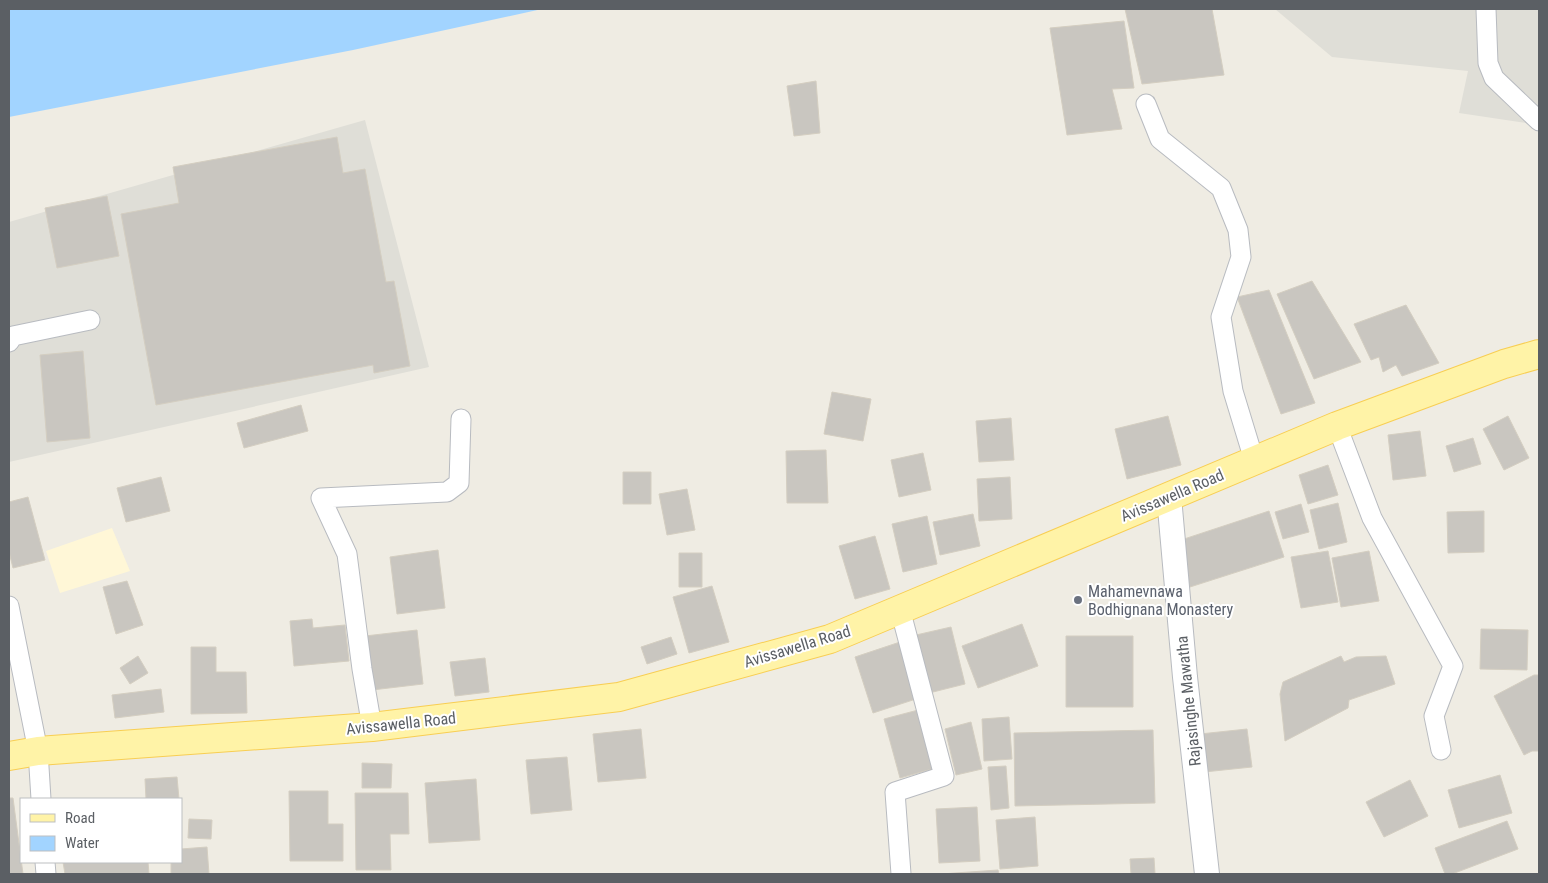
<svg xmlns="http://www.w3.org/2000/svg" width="1548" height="883" font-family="'Roboto Condensed',sans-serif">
<rect width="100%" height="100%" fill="#efece3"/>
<path fill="#fff7d7" d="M112,528L130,571L60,593L46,551Z"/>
<path fill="#dfded7" d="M1275,9H1539V125L1459,113L1468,71L1332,57Z
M365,120L429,367L9,462V222Z"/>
<path fill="#a2d4ff" d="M9,9H542L353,50L9,117Z"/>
<path fill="#c9c6c0" stroke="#d4cec1" d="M1125,9H1212L1224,75L1142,84Z
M1124,21L1134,88L1112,89L1122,129L1067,135L1050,28Z
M816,81L820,133L794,136L787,86Z
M337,137L343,173L365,169L386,282L394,281L410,366L374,373L373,365L156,405L121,214L179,203L173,167Z
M107,196L119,256L57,268L45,208Z
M1312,281L1361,362L1314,379L1277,294Z
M1269,290L1315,403L1281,414L1237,297Z
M1406,305L1439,363L1402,376L1396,365L1383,372L1379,357L1371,360L1354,324Z
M83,351L90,438L47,442L40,355Z
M832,392L871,399L863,441L824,434Z
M301,405L308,431L244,448L237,423Z
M1168,416L1181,465L1127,479L1115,429Z
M1508,416L1529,458L1504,470L1483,429Z
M1011,418L1014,460L979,462L976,421Z
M1420,431L1426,476L1393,480L1388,435Z
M1473,438L1481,464L1454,472L1446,446Z
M826,450L828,503H787L786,451Z
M923,453L931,490L899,497L891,460Z
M1328,465L1338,495L1308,504L1299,475Z
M623,472H651V504H623Z
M161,477L170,511L126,522L117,488Z
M1010,477L1012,519L979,521L977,479Z
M687,489L695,530L667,535L659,494Z
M28,497L45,560L13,568L9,552V502Z
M1338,503L1347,542L1319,549L1310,510Z
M1301,504L1309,532L1283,539L1275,512Z
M1269,511L1284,557L1190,587L1175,542Z
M1484,511V552L1448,553L1447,512Z
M973,514L980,546L940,555L933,522Z
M927,516L937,564L903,572L892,524Z
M875,536L890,589L855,599L839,546Z
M438,550L445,608L397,614L390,557Z
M1328,551L1338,602L1301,608L1291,557Z
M1369,551L1379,601L1341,607L1332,558Z
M679,553H702V587H679Z
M127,581L143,625L116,634L103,587Z
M712,586L729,642L689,653L673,597Z
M312,619L313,628L345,625L349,661L294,666L290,621Z
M1022,624L1038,666L978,688L962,646Z
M951,627L965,684L929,693L916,635Z
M1481,629L1528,630L1527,670L1480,669Z
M417,630L423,684L372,690L365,636Z
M1066,636H1133V707H1066Z
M671,637L677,654L647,664L641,647Z
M903,641L922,697L873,713L855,657Z
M191,647H216V672H246L247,713L191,714Z
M138,656L148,673L130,684L120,668Z
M1341,656L1344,662L1356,657L1386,656L1395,684L1349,700L1348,708L1285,741L1280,694L1283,682Z
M485,658L489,692L455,696L450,662Z
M1534,675H1539V751H1532L1524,755L1494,696Z
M161,689L164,712L115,718L112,695Z
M922,709L939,767L900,778L884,719Z
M1009,717L1012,759L984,761L982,719Z
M971,722L982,769L956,775L945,729Z
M641,729L646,778L598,782L593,734Z
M1247,729L1252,767L1204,772L1200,734Z
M1153,730L1155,803L1015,806L1014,733Z
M567,757L572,810L531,814L526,760Z
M362,763L392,764L391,788H362Z
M1006,766L1009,808L991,810L988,767Z
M1500,775L1512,813L1459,828L1448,790Z
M177,777L179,799H146L145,779Z
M476,779L480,840L429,843L425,783Z
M1410,780L1428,816L1384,837L1366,802Z
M289,791H328V824H343V861H290Z
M355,793H408L409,834H390L391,870H356Z
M9,798H13L23,874H9Z
M977,807L980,861L939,863L936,809Z
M1035,817L1038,866L1000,869L996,820Z
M189,819L212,820L211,839L188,838Z
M1507,821L1518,849L1452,874H1445L1435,848Z
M207,847L209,874H171V862H181V849Z
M1154,858L1155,874H1131L1130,859Z
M63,862H148L149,874H65Z
M998,870L999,874H941Z"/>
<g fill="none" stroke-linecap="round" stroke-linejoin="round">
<g stroke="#b8bbc0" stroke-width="21">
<path id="minor" d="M1486,9L1488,63L1494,78L1539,121
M1146,104L1160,139L1221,188L1238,230L1241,257L1221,317L1233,391L1254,460
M9,342L13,336L90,320
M1337,426L1372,518L1453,666L1434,716L1441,750
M9,606L38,751L41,799
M900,609L944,776L895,792L901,874
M372,727L362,669L347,554L321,498L447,492L459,483L461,419
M45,862L46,874"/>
</g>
<g stroke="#b8bbc0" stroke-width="26">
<path id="tertiary" d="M1169,497L1185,677L1207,874"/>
</g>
<g stroke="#f8ce53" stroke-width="30">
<path id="primary" d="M9,756L38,751L372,727L619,697L830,639L1337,426L1504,364L1539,354"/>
</g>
<use href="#minor" stroke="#fff" stroke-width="19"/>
<use href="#tertiary" stroke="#fff" stroke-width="24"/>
<use href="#primary" stroke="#fff3a7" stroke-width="28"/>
</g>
<circle fill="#6b7280" stroke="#fff" stroke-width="2" cx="1078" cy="600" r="5"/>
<g text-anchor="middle" stroke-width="4" stroke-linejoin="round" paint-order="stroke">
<g font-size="16" fill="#5b5f64" stroke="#fff">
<text transform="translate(1172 495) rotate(-23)" y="6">Avissawella Road</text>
<text transform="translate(797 646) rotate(-17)" y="6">Avissawella Road</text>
<text transform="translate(1188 701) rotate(-96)" y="6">Rajasinghe Mawatha</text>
<text transform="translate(401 723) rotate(-6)" y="6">Avissawella Road</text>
</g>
<g font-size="16" fill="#5b616d" stroke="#fff" text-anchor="start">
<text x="1088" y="597">Mahamevnawa<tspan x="1088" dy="18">Bodhignana Monastery</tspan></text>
</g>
</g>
<rect width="1548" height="883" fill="none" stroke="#5b5f64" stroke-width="20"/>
<rect x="20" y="798" width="162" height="65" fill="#ffffff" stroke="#bdbfc1"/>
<rect x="30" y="814" width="25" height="8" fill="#fff3a7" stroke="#bdbfc1"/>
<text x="65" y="823" font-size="15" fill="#5b5f64">Road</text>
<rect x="30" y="836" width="25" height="15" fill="#a2d4ff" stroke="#bdbfc1"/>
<text x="65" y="848" font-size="15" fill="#5b5f64">Water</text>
</svg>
